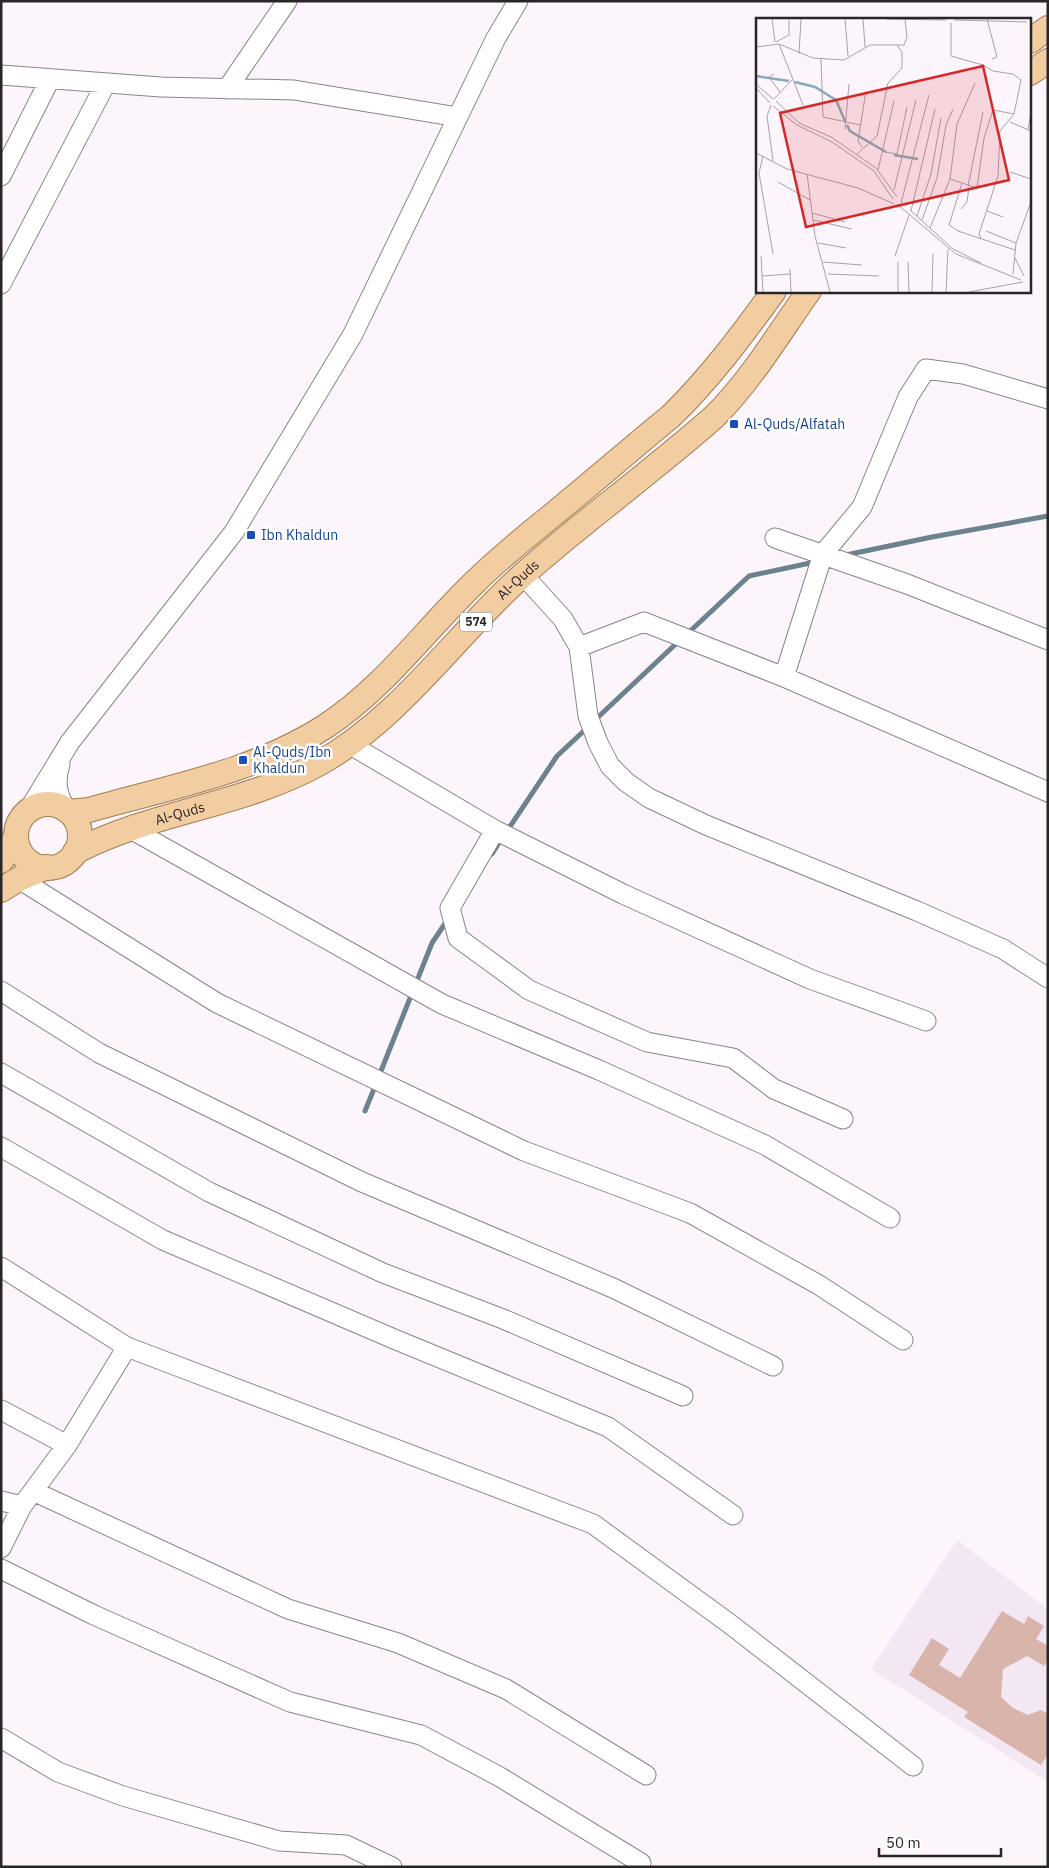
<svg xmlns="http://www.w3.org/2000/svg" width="1049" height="1868" font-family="'IBM Plex Sans',sans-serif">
<rect width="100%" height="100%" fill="#fcf5fc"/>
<path fill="#f3e7f4" d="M957,1540L1048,1609V1665L1045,1669L1048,1671V1782L871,1669Z"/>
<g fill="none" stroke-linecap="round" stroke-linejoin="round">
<path stroke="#6c828f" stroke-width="5" d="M846,555L932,537L1048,516
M686,635L749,576L815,562
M595,720L680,640
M507,831L557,756L587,728
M492,854L502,838
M379,1076L432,943L448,919
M365,1111L376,1084"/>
</g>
<path fill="#d9b4ab" d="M1002,1611L1024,1624L1028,1616L1044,1626L1036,1639L1048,1646V1659L1044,1666L1027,1656L1003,1669L1001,1697L1013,1708L1028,1715L1041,1710L1048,1714V1754L1041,1765L964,1717L968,1712L909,1675L932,1638L949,1649L939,1665L960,1678Z"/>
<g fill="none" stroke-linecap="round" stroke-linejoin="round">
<g stroke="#8b858b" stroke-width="21">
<path id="minor" d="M1,75L161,87L294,90L458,117
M227,89L287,1
M1,176L50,79
M1,284L106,83
M775,538L907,584L1048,640
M523,575L563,619L579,647L588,716L598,743L610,766L626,782L649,798L706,825L917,911L1003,949L1048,978
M579,647L644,622L784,677L1048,792
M784,677L823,554L862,507L908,397L926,369L963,374L1048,399
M349,744L495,830L623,894L810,979L926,1021
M60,764C55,781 56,793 66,809
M28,811L70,742L234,532L353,334L496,38L518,1
M129,828L442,1004L599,1070L765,1145L890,1218
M495,830L450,908L458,938L529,990L647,1042L733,1058L774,1089L843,1119
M19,879L217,1003L524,1151L690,1213L819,1285L903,1340
M1,991L99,1053L362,1182L613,1288L773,1366
M1,1073L209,1192L383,1273L503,1319L683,1396
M1,1147L163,1240L394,1339L608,1427L733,1515
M1,1267L127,1347L593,1524L730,1624L913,1766
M1,1410L67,1445
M33,1491L288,1609L398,1643L506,1689L646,1775
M1,1501L22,1506
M1,1548L22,1506L67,1445L127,1347
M1,1569L94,1615L290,1702L421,1735L500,1777L641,1863L638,1867
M1,1738L58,1772L123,1796L279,1841L346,1845L392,1867"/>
</g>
<g stroke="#a47d4f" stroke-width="26">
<g id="major">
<path d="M1030,41L1048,28"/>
<path d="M1030,73L1048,61"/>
<circle cx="48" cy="836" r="32"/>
<path d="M69,812L89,810C169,787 255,772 326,726C385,687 425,630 475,582C500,557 528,535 555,513C594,481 632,448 671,416C710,378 742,335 774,291"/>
<path id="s1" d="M75,852C153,811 243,806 320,763C398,719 450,643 514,583C558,542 607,506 653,468C674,451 695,434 715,416C752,379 779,333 809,291"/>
<path d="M1,861L16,837"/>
<path d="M1,890L19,879L47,867"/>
</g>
</g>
<use href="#minor" stroke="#fff" stroke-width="19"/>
<use href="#major" stroke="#f1cda1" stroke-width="24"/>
</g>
<g fill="#1a4fb4" stroke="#fff" stroke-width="2">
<rect x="729" y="419" width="10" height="10" rx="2.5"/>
<rect x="246" y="530" width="10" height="10" rx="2.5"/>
<rect x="238" y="755" width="10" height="10" rx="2.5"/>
</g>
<g text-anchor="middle" stroke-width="5" stroke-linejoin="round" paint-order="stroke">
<rect fill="#fff" stroke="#696769" stroke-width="1" x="460" y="612.5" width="32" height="19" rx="4"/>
<g font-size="12" font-weight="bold" fill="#292629">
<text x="476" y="626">574</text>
</g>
<g font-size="14" fill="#164399" stroke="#fff" text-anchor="start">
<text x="744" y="429">Al-Quds/Alfatah</text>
<text x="261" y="540">Ibn Khaldun</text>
<text x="253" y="757">Al-Quds/Ibn<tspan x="253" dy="16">Khaldun</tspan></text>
</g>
<g font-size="14" fill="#292629" stroke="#fff">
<text dy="5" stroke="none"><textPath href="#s1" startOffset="532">Al-Quds</textPath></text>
<text dy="5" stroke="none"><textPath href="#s1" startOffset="112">Al-Quds</textPath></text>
</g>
</g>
<g transform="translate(756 18)">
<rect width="275" height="275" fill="#fcf5fc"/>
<path fill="none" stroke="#8ab" stroke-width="2.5" d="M0,58L33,63M39,64L59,69L80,82L89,103M91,107L94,113L130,134M138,137L162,141"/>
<path fill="none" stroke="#a8a2a8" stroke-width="1" d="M16,1L19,24M89,1L92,38M107,1L109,29M130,1L190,2M231,1L241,39L236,41M198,2L271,4M195,5V38L227,47L237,53L257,56L265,62L258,96L244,113L242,158L223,216L225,221M20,24L33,17V1M23,26L47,87M0,29L23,26L57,40L88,42L114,27H148L151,19L149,1M43,36L45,1M65,41L67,99L104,107M18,56L13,59L24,74M0,66L17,81M0,70L14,85M18,81L36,62M20,83L43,105L75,119L120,150L141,179M15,87L11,98L17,143M17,88L41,107L76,124L118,153L137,181M254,104L275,113M89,111L93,66M272,112L275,94M106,129L102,123L110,73M129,134L141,136L151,89M0,135L31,151L102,170L138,186M101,136L121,118L132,65L146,50V34L141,27M7,138L3,155L17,236M122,152L138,83M254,154L275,161M51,156L59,218L74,274M194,161L221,170L228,120L237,92L258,96M22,164L54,182M206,165L193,207L202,213L259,232M212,168L227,94M138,172L160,82M145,185L173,77M141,186L200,236L265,262M205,191L211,184L213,169M154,192L197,231L225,245M155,193L179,91M231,193L247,199M56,195L89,204M161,198L175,156L185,100M57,202L96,211M166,202L181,160L190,107L197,91M174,210L194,161L201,106L219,65M230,213L260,225M62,225L90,230M5,238L7,274M139,238L153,197M259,240L268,258M67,244L106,247M152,244L153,274M34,251L35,274M72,256L123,258M257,256L260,225L275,184M6,258L34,256M142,274V244M176,274L177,236M190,274L192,231M213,274L267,264"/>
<path fill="#d62828" fill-opacity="0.15" stroke="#d62828" stroke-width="2.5" d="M227,48L253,162L50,209L24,95Z"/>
<rect width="275" height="275" fill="none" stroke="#292629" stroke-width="2.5"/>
</g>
<rect width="1049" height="1868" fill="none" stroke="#292629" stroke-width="5"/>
<path d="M879 1848v8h122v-8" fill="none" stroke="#292629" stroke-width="2.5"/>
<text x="886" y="1848" font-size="15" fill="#292629" stroke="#ffffff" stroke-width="4" paint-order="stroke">50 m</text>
</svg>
